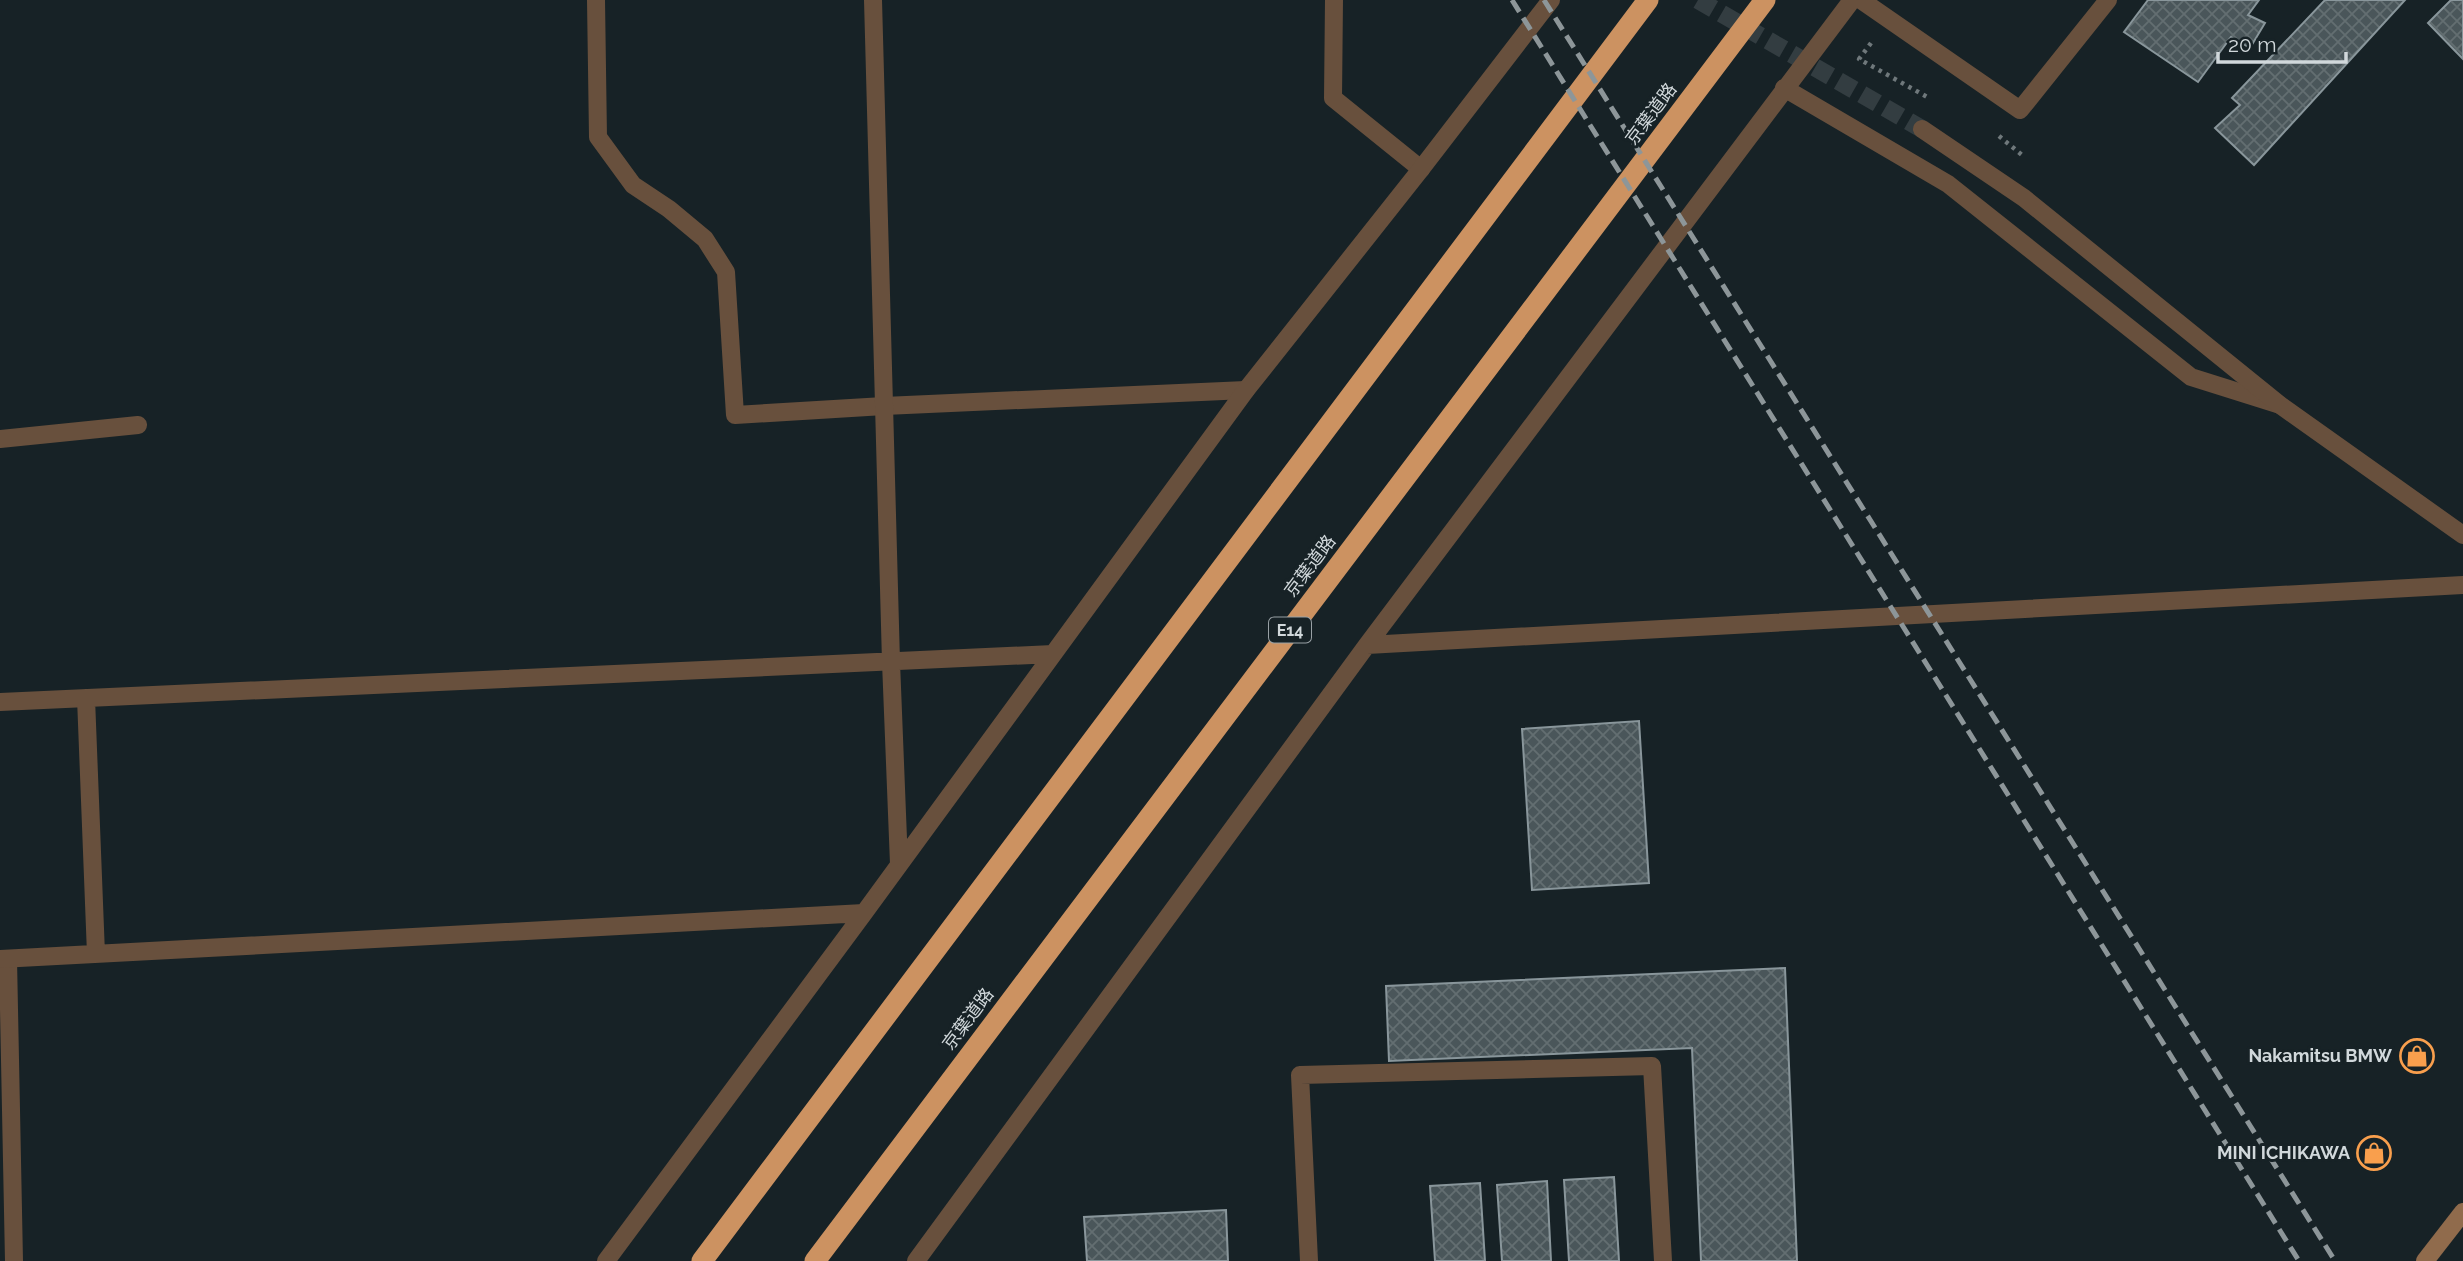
<svg xmlns="http://www.w3.org/2000/svg" width="2463" height="1261" font-family="Raleway,'Noto Sans JP',sans-serif">
<defs>
<pattern id="building-cross-hatch" width="8" height="8" patternUnits="userSpaceOnUse" patternTransform="scale(1.75)"><rect width="8" height="8" fill="#4a565a"/><path d="M0 0l8 8M0 8l8-8" fill="none" stroke="#636e71"/></pattern>
</defs>
<rect width="100%" height="100%" fill="#172226"/>
<path fill="url(#building-cross-hatch)" stroke="#89969b" stroke-width="2" d="M2148,0H2259L2248,15L2265,23L2250,48L2231,37L2198,82L2124,32Z
M2325,0H2405L2254,165L2215,128L2240,105L2232,98Z
M2451,0H2463V59L2428,23Z
M1639,721L1649,883L1532,890L1522,729Z
M1785,968L1797,1261H1701L1692,1048L1389,1061L1386,986Z
M1614,1177L1619,1261H1569L1564,1180Z
M1547,1181L1551,1261H1502L1497,1185Z
M1480,1183L1485,1261H1435L1430,1186Z
M1226,1210L1228,1261H1087L1084,1217Z"/>
<g fill="none" stroke-linecap="round" stroke-linejoin="round">
<path stroke="#333d41" stroke-width="18" stroke-dasharray="18 9" stroke-linecap="butt" d="M1698,0L1922,129"/>
<path stroke="#6f787b" stroke-width="4.5" stroke-dasharray="3.5 5" stroke-linecap="butt" d="M1871,43L1859,59L1929,98
M1999,136L2022,155"/>
<path stroke="#68503d" stroke-width="18" d="M596,0L598,137L633,185L669,209L705,239L726,272L735,415L884,406L1246,390
M1334,0L1333,98L1421,169
M0,439L138,425
M8,959L14,1261"/>
<path stroke="#68503d" stroke-width="18" d="M873,0L891,662L899,864
M1861,0L2020,110L2108,0
M1784,88L1948,184L2191,377L2280,405
M1367,645L2463,585
M86,698L96,954
M0,702L1053,654
M0,959L864,913
M606,1261L864,913L1246,390L1421,169L1551,0
M916,1261L1367,645L1852,0
M1309,1261L1300,1075L1652,1066L1663,1261"/>
<path stroke="#68503d" stroke-width="18" d="M1922,129L2024,198L2280,405L2463,535"/>
<path stroke="#906b4c" stroke-width="18" d="M2425,1261L2463,1212"/>
<path stroke="#cc9261" stroke-width="21" d="M702,1261L1648,0
M815,1261L1765,0"/>
<path stroke="#8d9699" stroke-width="5" stroke-dasharray="14 7" stroke-linecap="butt" d="M1512,0L2299,1261
M1544,0L2335,1261"/>
</g>
<defs>
<g id="shop-ring" transform="scale(1.75)"><circle r="9.5" fill="#172226" stroke="#f99f4d" stroke-width="1.5"/><path d="M-5-2.5h2.3a2.7 3.5 0 0 1 5.4 0H5L5.5 6h-11ZM-1.5-2.5h3a1.5 2.3 0 0 0-3 0Z" fill="#f99f4d"/></g>
</defs>
<g fill-rule="evenodd">
<use href="#shop-ring" x="2417" y="1056"/>
<use href="#shop-ring" x="2374" y="1153"/>
</g>
<g text-anchor="middle" stroke-width="6" stroke-linejoin="round" paint-order="stroke">
<rect fill="#172226" stroke="#99a1a5" stroke-width="2" x="1269" y="617.5" width="42" height="25" rx="5"/>
<g font-size="16" font-weight="bold" fill="#d1d8db">
<text x="1290" y="636">E14</text>
</g>
<g font-size="18" fill="#d1d8db" stroke="#172226">
<text transform="translate(1651 114) rotate(-53)" y="6">京葉道路</text>
<text transform="translate(1310 566) rotate(-53)" y="6">京葉道路</text>
<text transform="translate(968 1019) rotate(-53)" y="6">京葉道路</text>
</g>
<g font-size="18" font-weight="bold" fill="#d1d8db" stroke="#172226" text-anchor="end">
<text x="2392" y="1062">Nakamitsu BMW</text>
<text x="2350" y="1159">MINI ICHIKAWA</text>
</g>
</g>
<path d="M2218 52v10h128v-10" fill="none" stroke="#d1d8db" stroke-width="3.5"/>
<text x="2228" y="52" font-size="21" fill="#d1d8db" stroke="#172226" stroke-width="5" paint-order="stroke">20 m</text>
</svg>
